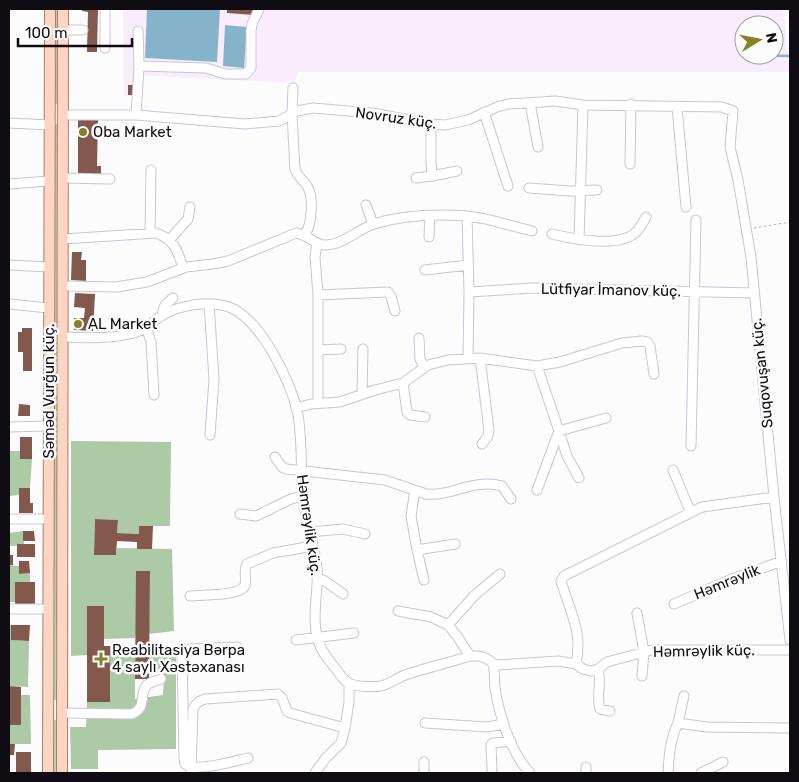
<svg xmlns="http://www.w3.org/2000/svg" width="799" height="782" font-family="Rubik,sans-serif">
<rect width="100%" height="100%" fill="#fcfcfc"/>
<path fill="#f9edfd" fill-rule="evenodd" d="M123,9H783L790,72H298L295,83L136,75V96H124ZM744,25H774V55H744Z"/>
<path fill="#b6d2b1" d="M55,9H58V104H54Z
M54,124H58V700H54Z
M54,720H58V773H53Z"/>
<path fill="#accaa6" d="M71,441L171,442L170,526H139V534L117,533L118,520L95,519L94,555H116L117,548L172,549L174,631L149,634L150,571L135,638L104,639V607L88,606L87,655L71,656Z
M9,451H20V459H32L30,488H20L19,495L9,496Z
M23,531L24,544L17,546H9V533Z
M9,565L19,566L20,574L30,573V582H15V602H9Z
M9,625H11V640L29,641L28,687L9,686Z
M110,646L135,651V699L163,695L164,672H149V650L176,649V749L98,750V769H71L70,727H86L87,702H110Z
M21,695H30L31,744H9V725H21Z"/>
<path fill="#84b3ca" d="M147,9H220L217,62L145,58Z
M225,25L247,27L244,68L223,66Z"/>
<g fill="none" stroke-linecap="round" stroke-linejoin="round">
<path stroke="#84b3ca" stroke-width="2.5" d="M744,55L790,56"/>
</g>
<path fill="#84594d" d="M82,9H98L97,52H87L88,12L82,11Z
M227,9H254V15L227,13Z
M128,85H135V95H128Z
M78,120H98L97,166H101V175L78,174Z
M72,252H82L81,260H86V281L71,280Z
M75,293L95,294L93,331L74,330V318H84L85,308L74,307Z
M22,328H32V371H23V352H18V332H22Z
M19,404L30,405V416H18Z
M20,437H32V459H20Z
M19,488H30V503H33V513H19Z
M95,519L118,520L117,533L139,534V526H153L152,549H137V542L117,541L116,555H94Z
M23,531H34L35,541H23Z
M17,544H35V557H17Z
M9,555H13V565H9Z
M19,561H29L30,573L19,574Z
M136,571H150L149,679H135Z
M15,582H35V604H15Z
M87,606H104V646H110V702H87Z
M11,625H30L29,641L11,640Z
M9,686L21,687V725H9Z
M9,744H15L14,755H9Z
M16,752H31V773H16Z"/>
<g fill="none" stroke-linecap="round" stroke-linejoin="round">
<g stroke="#ccc3d8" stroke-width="11">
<path id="minor" d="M105,9V48
M63,30H83
M138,31L139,66
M293,88L292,114L295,170C299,178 303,180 307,186C314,196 312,225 305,234
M530,103L538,147
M677,107L686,207
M484,112L508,186
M63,115H136L245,124L279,121L297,111L313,108L372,113L431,124L445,125L468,120L497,107L508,104L542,102L555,101L583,105L722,107L733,111L730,147L738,180L751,257L774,497L790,640
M136,115L139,66L206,68L225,74H246L251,68V31L252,24L259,9
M9,123L50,125
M431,124V163L432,176L457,171
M630,164L631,104
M63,178L110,179
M416,178L432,176
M9,184L49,181
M529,188L570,191L597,190
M366,205L373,224
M467,216L486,219L532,231
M150,232L151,170
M552,234C573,239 618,248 635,233C640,229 643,222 646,217
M429,237L430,216
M63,239L156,233C174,239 178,251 183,268
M170,239L188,219L190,207
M579,240L583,105
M317,243L315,257L318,295V403
M9,265L49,267
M425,270L468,265
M63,286L116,287L147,282L186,267L213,264L228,261L296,233C309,235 313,244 324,245C342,246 358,229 374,224C403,215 437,214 467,216L469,292L468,358
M469,292L532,288L754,293
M318,295L388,292L391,296L395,311
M9,304L49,308
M209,304L214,379L210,435
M163,315C162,306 167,303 173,298
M146,327L151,342L154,395
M63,337C86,338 111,339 134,333C146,329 153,321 163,315C180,305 209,300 229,307C261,319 292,383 298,415C303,445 300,476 304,505C307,527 315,547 317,568C319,591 311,617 318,640C321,651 328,659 335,668C340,674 344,682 351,684C358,687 373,687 381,686C390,684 397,678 405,675C426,668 448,663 470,656C476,656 482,655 487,659C492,662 492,664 498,665L558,661L576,664L583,669L591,671L598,669L607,662L652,650H790
M419,338L420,359L424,368
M319,350L341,349
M480,358L489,430L488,436L482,444
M537,366L559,431L537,490
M403,383L407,412L410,415L425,417
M362,394L363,349
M296,408L311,404L340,402L375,390L403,383L428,365L448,360L480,358L537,366L560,362L622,343L642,341L647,342L650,346L654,374
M9,427L49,426
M691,446L696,220
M275,457L282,467L286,469L385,480L426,494C452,497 473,478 502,486L511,499
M673,470L690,511
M579,478L567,456L559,431L606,418
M415,490L411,516L417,550L455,544
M240,514L256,516L291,499L303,496
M9,519H48
M309,532L343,529L365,534
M417,550L424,580
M317,578L325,581L343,594
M190,596C201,595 242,596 245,585C247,578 243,571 247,564L273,553L313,546
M674,604L732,579L782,561
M9,609H48
M398,611L431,617L448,625
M637,613L644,652L642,676
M296,640L354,633
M237,647L188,649L184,650L182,653L184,759L185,764C195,773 235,761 248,758
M470,656L457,636L448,625L474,596L500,574
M493,664C495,672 494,680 495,688C499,715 511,753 530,773
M576,664C583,631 570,612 561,581L564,576L702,507L774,497
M598,669C602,682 596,697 600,709L610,711
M62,713L132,714C147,707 139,697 146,686C149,682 156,681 161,679
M425,723L487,727L504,724
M678,723L684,696
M492,770L491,745L493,743L511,741
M191,773L193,709C196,703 199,701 205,699L278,694L282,698L287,711L290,713L345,728L349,702V684
M315,773L325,759L341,743L345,728
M424,773V762
M586,773V767
M668,773C669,755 670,740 678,723L707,727L790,728
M701,773L723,762"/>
</g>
<g stroke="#aa7c6b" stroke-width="12">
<path id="major" d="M48,773L50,9
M62,773L63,9"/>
</g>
<path stroke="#b4b3b6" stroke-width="1" stroke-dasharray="2.5 2.5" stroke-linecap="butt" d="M754,228L790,222"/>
<use href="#minor" stroke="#fff" stroke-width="9"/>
<use href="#major" stroke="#fed5c3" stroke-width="10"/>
</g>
<g fill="#86822a" stroke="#fcfcfc" stroke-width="2">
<circle cx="83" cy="132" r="5"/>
<circle cx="78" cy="324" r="5"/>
<path d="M98.5 651.5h5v5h5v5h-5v5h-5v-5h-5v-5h5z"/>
</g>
<g text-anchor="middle" stroke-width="5" stroke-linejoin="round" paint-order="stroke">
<g font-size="15" fill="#0f0c13" stroke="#fcfcfc">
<text transform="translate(396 118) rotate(8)" y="5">Novruz küç.</text>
<text transform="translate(611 290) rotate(1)" y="5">Lütfiyar İmanov küç.</text>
<text transform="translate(762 373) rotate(-96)" y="5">Suqovuşan küç.</text>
<text transform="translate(49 391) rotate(-90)" y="5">Səməd Vurğun küç.</text>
<text transform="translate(309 525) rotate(82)" y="5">Həmrəylik küç.</text>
<text transform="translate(727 582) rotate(-22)" y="5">Həmrəylik</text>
<text transform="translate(704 651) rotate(-1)" y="5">Həmrəylik küç.</text>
</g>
<g font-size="15" fill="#0f0c13" stroke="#fcfcfc" text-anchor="start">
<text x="93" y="137">Oba Market</text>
<text x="88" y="329">AL Market</text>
<text x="112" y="655">Reabilitasiya Bәrpa<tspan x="112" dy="17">4 saylı Xəstəxanası</tspan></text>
</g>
</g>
<rect width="799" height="782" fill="none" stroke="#0f0c13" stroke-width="20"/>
<g transform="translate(759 40) rotate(80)"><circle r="24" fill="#fcfcfc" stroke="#9d9c9f"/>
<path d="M0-4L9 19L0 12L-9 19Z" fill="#86822a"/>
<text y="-8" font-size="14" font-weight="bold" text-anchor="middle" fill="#0f0c13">N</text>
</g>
<path d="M18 38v8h114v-8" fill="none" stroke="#0f0c13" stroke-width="2.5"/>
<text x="25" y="38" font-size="15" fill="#0f0c13" stroke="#fcfcfc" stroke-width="4" paint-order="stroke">100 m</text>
</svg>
